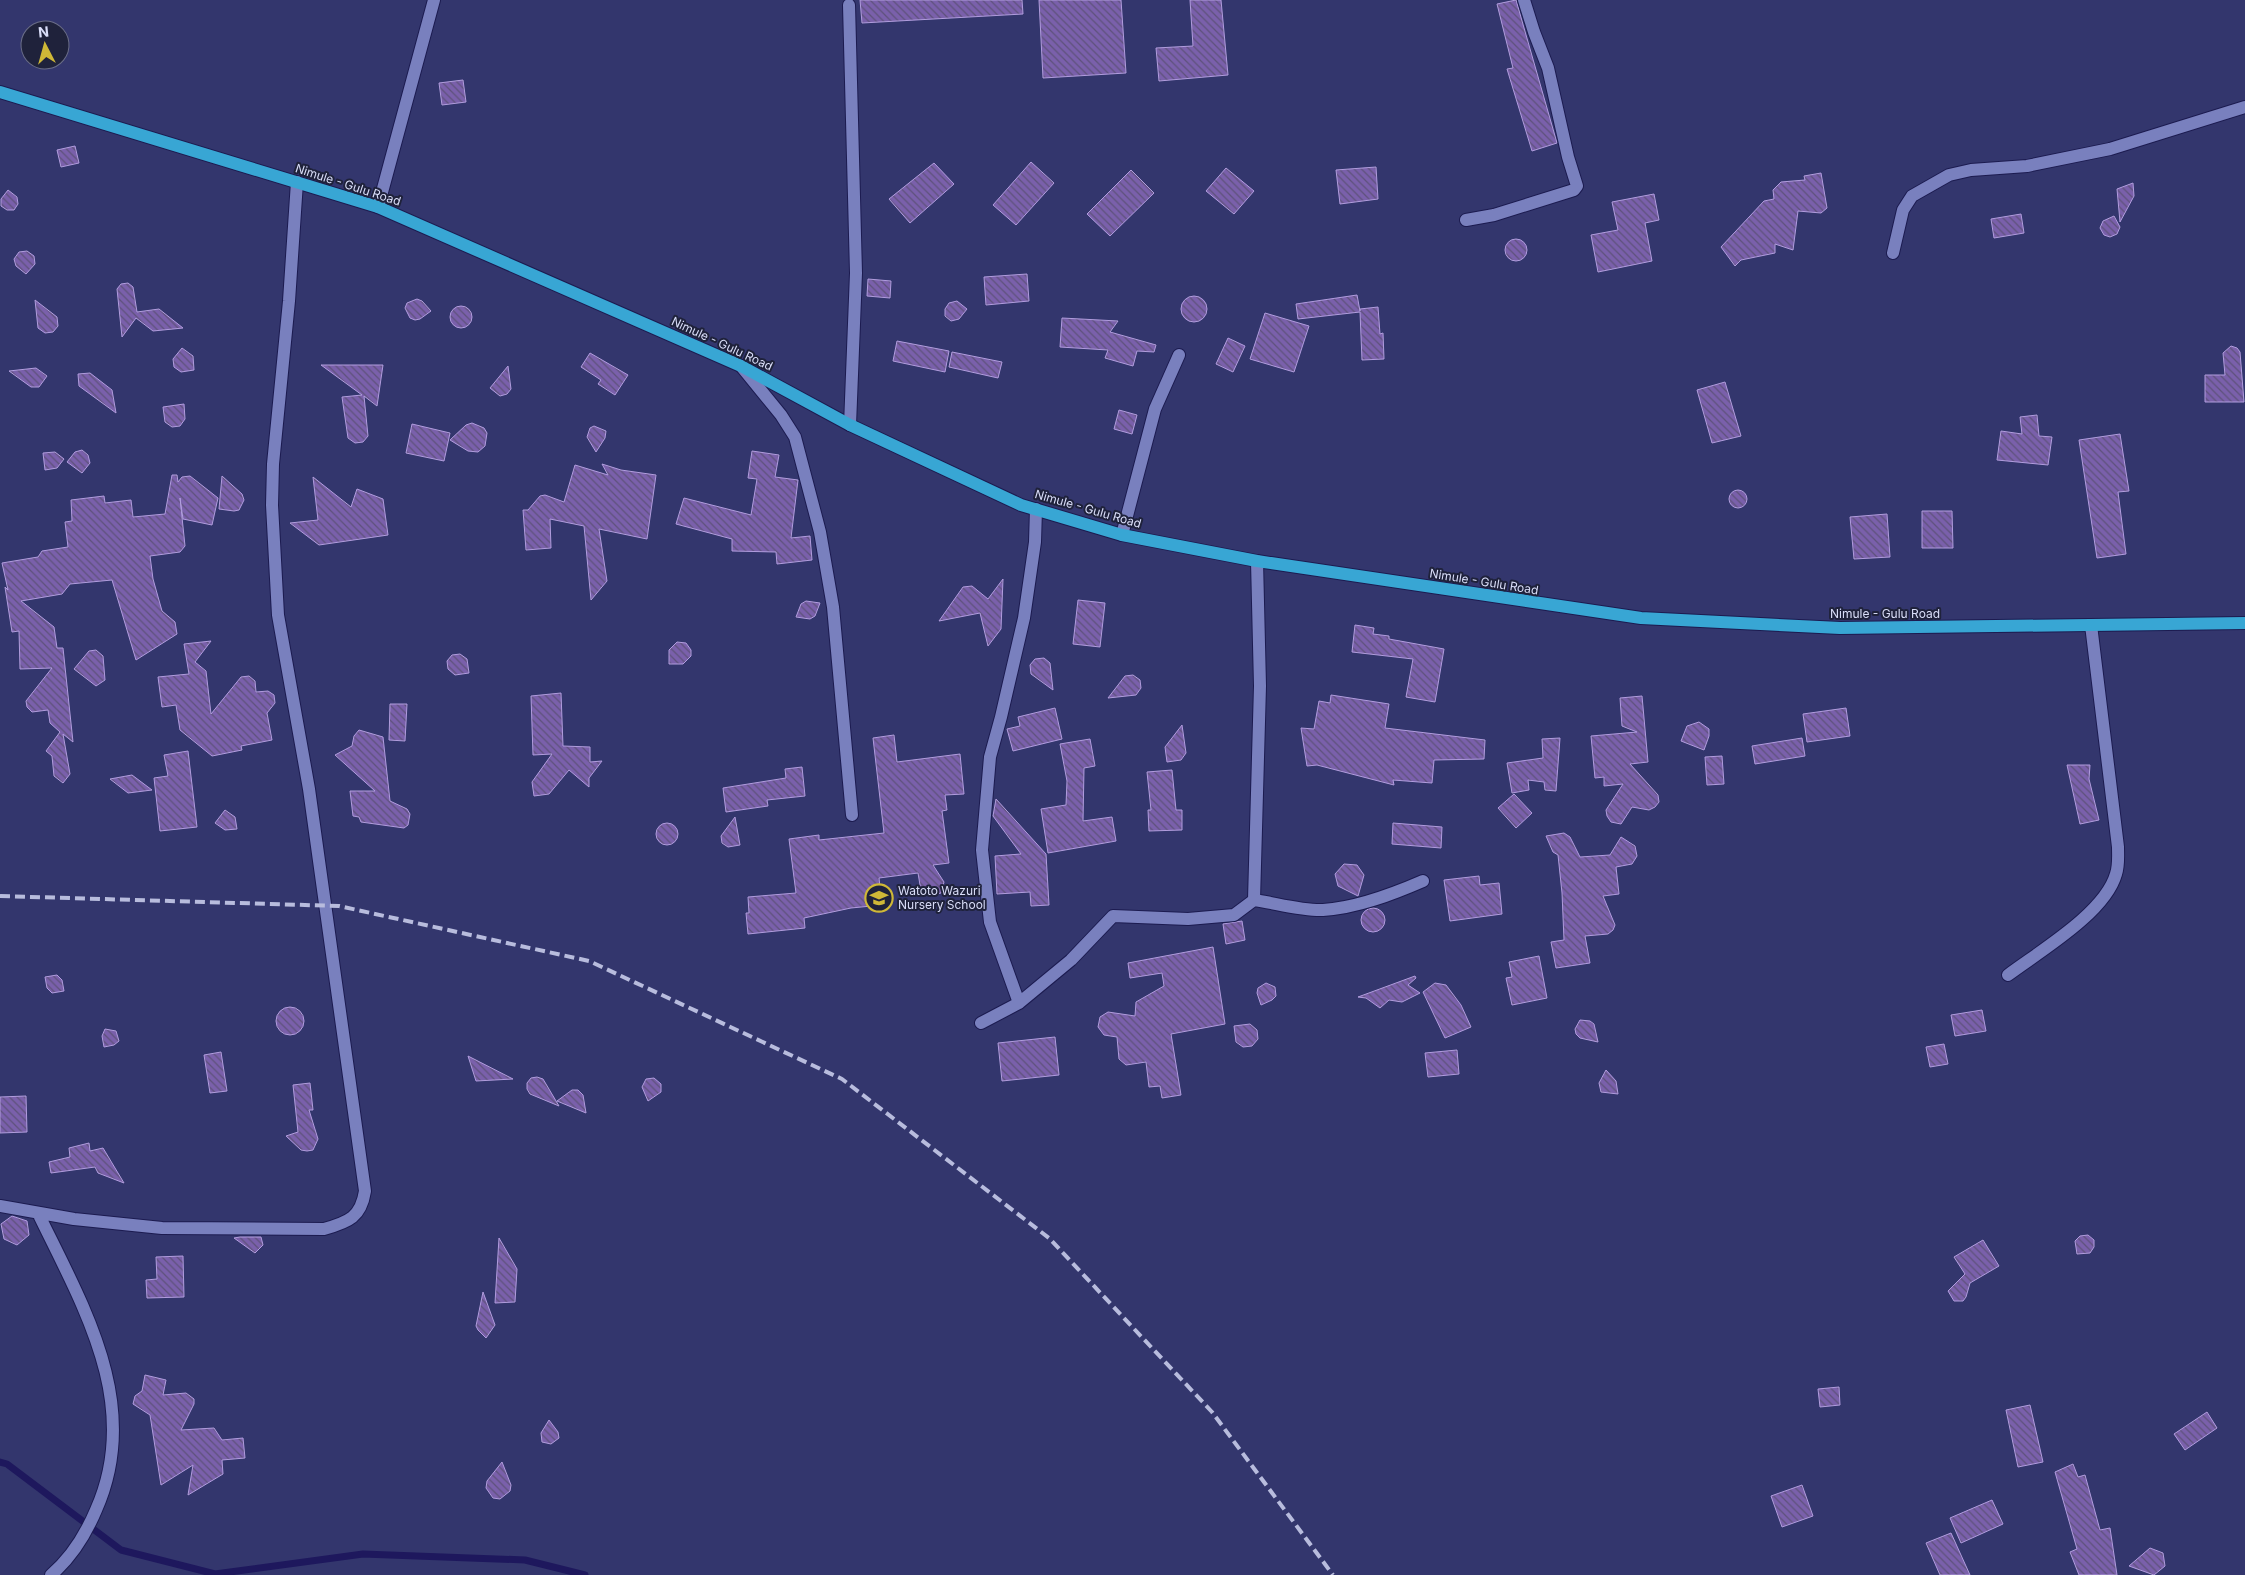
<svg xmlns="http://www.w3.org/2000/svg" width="2245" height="1575" font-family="Inter,sans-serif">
<defs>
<pattern id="building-back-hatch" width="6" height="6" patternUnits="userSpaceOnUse" patternTransform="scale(1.25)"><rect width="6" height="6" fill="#7a60ab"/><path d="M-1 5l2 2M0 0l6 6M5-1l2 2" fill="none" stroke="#5e527b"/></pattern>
</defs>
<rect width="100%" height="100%" fill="#33366d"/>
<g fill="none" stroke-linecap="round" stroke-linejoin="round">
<path stroke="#1e185d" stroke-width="7" d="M0,1462L7,1464L121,1550L215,1574L363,1554L525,1560L585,1575"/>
</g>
<path fill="url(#building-back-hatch)" stroke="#b19ddd" d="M860,0H1022L1023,14L862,23Z
M1039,0H1121L1126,73L1043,78Z
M1190,0H1221L1228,75L1159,81L1156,48L1193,46Z
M1516,0L1557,143L1532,151L1507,69L1513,68L1497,4Z
M463,80L466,102L442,105L439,83Z
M75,146L79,163L61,167L57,150Z
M1031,162L1054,183L1016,225L993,205Z
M934,163L954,184L910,223L889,199Z
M1376,167L1378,199L1340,204L1336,170Z
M1226,168L1254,191L1234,214L1206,191Z
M1131,170L1154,193L1110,236L1087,214Z
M1821,173L1827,208L1821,213L1798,211L1793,250L1775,244V253L1741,260L1735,266L1721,247L1764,201L1774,199L1773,190L1781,182L1805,180L1804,176Z
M2133,183L2134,196L2120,222L2117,189Z
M8,190L17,197L18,204L14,210H7L1,206V199Z
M1654,194L1659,220L1645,223L1652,261L1598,272L1591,235L1618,230L1612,202Z
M2021,214L2024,233L1994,238L1991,219Z
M2114,216L2120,227L2117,234L2110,237L2104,235L2100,228L2103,221Z
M1505 250a11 11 0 1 1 22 0a11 11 0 1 1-22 0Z
M27,251L34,256L35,264L26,274L16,266L14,259L19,252Z
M1027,274L1029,301L986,305L984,277Z
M868,279L891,281L890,298L867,296Z
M128,283L133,287L137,312L159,309L183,328L153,331L136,318L122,337L117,289L121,284Z
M1357,295L1360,311V309L1378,307L1380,334L1383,333L1384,359L1362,360L1360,312L1298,319L1296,304Z
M1181 309a13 13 0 1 1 26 0a13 13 0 1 1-26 0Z
M417,299L422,301L431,311L420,319L415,320L410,318L405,308L407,303Z
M35,300L57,317L58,326L53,332L45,333L38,328Z
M957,301L967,309L959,319L951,321L945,316V309L949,303Z
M450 317a11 11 0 1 1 22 0a11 11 0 1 1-22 0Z
M1265,313L1309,326L1294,372L1250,359Z
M1062,318L1118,321L1110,332L1156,345L1154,352L1137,351L1133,366L1105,358L1108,350L1060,347Z
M1228,338L1245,346L1233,372L1216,364Z
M897,341L949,351L945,372L893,361Z
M2231,346L2237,348L2240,352L2244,402H2205V375H2225L2223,353Z
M182,348L193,356L194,370L181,372L174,367L173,359Z
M952,352L1002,362L998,378L949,367Z
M590,353L628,375L615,395L598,384L601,380L581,367Z
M321,365H383L377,406L364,396L368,436L363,442L355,443L348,438L342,397L362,395Z
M508,366L511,389L507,394L500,396L490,388Z
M36,368L47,376L39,387H31L9,371Z
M90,373L112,390L116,413L79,386L78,374Z
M1725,382L1741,436L1712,443L1697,390Z
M184,404L185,419L180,426L172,427L165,422L163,407Z
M1119,410L1137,415L1132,434L1114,429Z
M2037,415L2039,436L2052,437L2048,465L1997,460L2001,431L2022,434L2020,417Z
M472,423L484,428L487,433L485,446L478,452L468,451L450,440L466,425Z
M412,424L450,433L444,461L406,453Z
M594,426L606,431L605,438L596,452L587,437L590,428Z
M2120,434L2129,491L2118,492L2126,554L2097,558L2079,440Z
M82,450L88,455L90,463L82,473L67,462L75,452Z
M752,451L779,455L775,477L798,480L791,538L810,536L812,560L777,564L776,552L732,551V539L676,524L684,498L751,515L757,479L748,478Z
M55,452L64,459L57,468L45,470L43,453Z
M602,464L621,470L656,475L647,539L599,529L607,581L591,600L584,526L550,519L551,548L526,550L523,510H528L540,496L545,495L564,502L575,465L608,475Z
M172,475H177L178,482L182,477L190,476L218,498L212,525L183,519L180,498L185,546L180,552L150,556L153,579L162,611L175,622L177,634L136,660L112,580L70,584L62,594L21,601L54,627L57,648H63L73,742L63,734L70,774L63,783L54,776L52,756L46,751L60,732L50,723L48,710L32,712L27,707L26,701L52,668L20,669L19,631L12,632L5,587L8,590L2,563L38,557L42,551L68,547L65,522L72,521L71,500L104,496L105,503L131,500L133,517L165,514Z
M222,476L242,494L244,500L239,510L234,511L219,509Z
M313,477L351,507L357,489L383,499L388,535L319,545L290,523L318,520Z
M1729 499a9 9 0 1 1 18 0a9 9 0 1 1-18 0Z
M1922,511H1952L1953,548H1922Z
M1887,514L1890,557L1854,559L1850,517Z
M1003,579L1001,629L988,646L980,613L939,621L963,587L972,586L988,599Z
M1078,600L1105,603L1100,647L1073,644Z
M806,601L820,603L815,616L810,619L796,617L801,604Z
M1355,625L1374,628L1373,634L1389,636V639L1444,649L1435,702L1406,697L1413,659L1352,652Z
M211,641L195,662L206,671L211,714L241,677L249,676L255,681L256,692L268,691L274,695L275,703L267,713L272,740L241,746L242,750L212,756L180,730L176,705L162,707L158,677L189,674L184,644Z
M677,642L686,643L691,650V656L683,664H669V650Z
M96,650L103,656L105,680L96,686L74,669L89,651Z
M460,654L467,659L469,673L455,675L448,669L447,661L452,655Z
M1044,658L1050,663L1053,690L1031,674L1030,665L1035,659Z
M1133,675L1140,680L1141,688L1136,695L1108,698L1125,676Z
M561,693L563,746L590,747V762L602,761L589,778V787L569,770L549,794L534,796L532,782L552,754L533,755L531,696Z
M1331,695L1389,704L1385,728L1485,740L1484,759L1434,760L1432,783L1393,780L1394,785L1317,765L1307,766L1301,728L1314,729L1319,701L1330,703Z
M1642,696L1648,762L1630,764L1658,795L1659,802L1655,807L1649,810L1632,807L1621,824L1611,822L1607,816L1606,810L1623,784L1604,786V777L1595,778L1591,736L1637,732L1622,726L1620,698Z
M390,704H407L405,741L389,740Z
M1055,708L1062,739L1013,751L1007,729L1020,726L1018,717Z
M1846,708L1850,736L1807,742L1803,714Z
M1699,722L1709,729V736L1704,750L1681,741L1687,726Z
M1182,725L1186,753L1181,760L1167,762L1165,747Z
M359,730L383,737L390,801L407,809L410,814L408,825L404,828L361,822L359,817L353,816L350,791H375L335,755L352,746L354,736Z
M894,735L897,762L960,754L964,794L945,795L947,810L942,811L949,863L933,865L944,882L941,893L930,896L921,891L918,873L879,878L882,905L851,908L804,918L805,928L748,934L746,913H749L748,897L796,893L789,839L819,835V840L884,833L873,738Z
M1560,738L1556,791L1545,790L1544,782L1528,780L1529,790L1512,793L1507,763L1543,758L1542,739Z
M1802,738L1805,756L1755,764L1752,746Z
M1090,739L1095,766L1084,768L1083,821L1112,817L1116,841L1048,853L1041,809L1066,805L1067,781L1060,744Z
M188,751L197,827L160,831L154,778L168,776L164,755Z
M1722,756L1724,784L1707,785L1705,757Z
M2067,765H2090L2089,779L2099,820L2080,824Z
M802,767L805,796L767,800L768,806L726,812L723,788L786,778L785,769Z
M1172,770L1176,810H1182V830L1149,831L1148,810H1151L1147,772Z
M132,775L152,790L128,793L110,779Z
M1514,794L1532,813L1516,828L1498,808Z
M996,799L1046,854L1049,905L1031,906L1030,892L997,894L995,856L1021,854L993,816Z
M225,810L235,817L237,829L225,830L215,823Z
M735,817L740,845L728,847L722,843L721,836Z
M1393,823L1442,827L1441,848L1392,844Z
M656 834a11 11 0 1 1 22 0a11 11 0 1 1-22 0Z
M1564,833L1570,837L1580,857L1610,855L1621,837L1635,846L1637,856L1632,864L1616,867L1619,894L1603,896L1615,925L1613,930L1608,934L1585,936L1590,963L1556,968L1551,942L1564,940L1562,893L1558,855L1553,852L1546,836Z
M1344,864L1357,865L1364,875L1358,896L1338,886L1335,874Z
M1479,876L1480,885L1499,883L1502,914L1450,921L1444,880Z
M1361 920a12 12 0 1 1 24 0a12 12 0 1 1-24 0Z
M1242,921L1245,940L1226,944L1223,924Z
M1213,947L1225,1024L1171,1034L1181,1095L1162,1098L1160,1086L1149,1087L1146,1062L1126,1065L1119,1059L1117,1037L1104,1035L1098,1027L1100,1017L1108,1012L1135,1016L1136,1002L1164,986L1162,973L1130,978L1128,963Z
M1539,956L1547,998L1512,1005L1506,978L1512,977L1509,962Z
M57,975L62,980L64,991L52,993L47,988L45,977Z
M1415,976L1416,978L1408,985L1420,993L1402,1002L1389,1000L1380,1008L1366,998L1358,997Z
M1266,983L1275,987L1276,996L1272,1000L1261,1005L1257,993L1258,988Z
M1435,983L1446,985L1461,1005L1471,1027L1445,1038L1423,992Z
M276 1021a14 14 0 1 1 28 0a14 14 0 1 1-28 0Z
M1982,1010L1986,1031L1955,1036L1951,1015Z
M1580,1020L1590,1021L1594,1024L1598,1042L1580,1038L1576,1034L1575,1029Z
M1250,1024L1257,1030L1258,1039L1252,1046L1243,1047L1236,1042L1234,1026Z
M105,1029L116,1031L119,1041L114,1045L104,1047L102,1036Z
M1055,1037L1059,1075L1002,1081L998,1043Z
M1944,1044L1948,1064L1930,1067L1926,1047Z
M1457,1050L1459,1074L1428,1077L1425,1053Z
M221,1052L227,1091L210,1093L204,1055Z
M468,1056L513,1079L476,1081Z
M1606,1070L1616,1081L1618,1094L1601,1092L1599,1083Z
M537,1077L543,1079L559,1106L530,1094L527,1089V1083L531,1078Z
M654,1078L661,1084V1092L648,1101L642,1087L646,1079Z
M310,1083L313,1110H309L318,1139L313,1150L307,1151L301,1150L286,1136L298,1132L293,1085Z
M572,1090H578L583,1095L586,1113L557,1101Z
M26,1096L27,1132L0,1133V1097Z
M89,1143L90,1151L103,1148L124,1183L98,1173L95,1167L51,1173L49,1162L70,1157L69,1148Z
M12,1216L27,1221L29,1235L17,1245L4,1239L1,1224Z
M2088,1235L2094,1240V1247L2090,1253L2077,1254L2075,1241L2080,1236Z
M240,1237H261L263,1245L255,1253L234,1238Z
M499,1238L517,1269L515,1302L495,1303Z
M1983,1240L1999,1266L1970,1283L1966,1297L1963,1301H1954L1948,1291L1965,1274L1954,1257Z
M183,1256L184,1297L147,1298L146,1280L157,1279L156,1257Z
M483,1292L495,1325L486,1338L478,1330L476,1326Z
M145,1375L166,1380L163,1395L186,1393L194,1399V1404L181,1430L214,1428L222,1440L243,1438L245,1458L222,1460L223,1474L188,1495L193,1465L161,1485L150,1415L133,1404L135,1396L142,1391Z
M1839,1387L1840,1405L1820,1407L1818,1389Z
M2030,1405L2043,1462L2018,1467L2006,1410Z
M2207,1412L2217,1428L2185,1450L2174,1434Z
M549,1420L558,1432L559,1438L551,1444L542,1442L541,1433Z
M502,1462L511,1485L510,1491L500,1499L493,1498L486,1488L487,1481Z
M2073,1464L2078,1477L2085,1475L2100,1530L2110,1528L2117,1575H2079L2070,1552L2077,1549L2055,1472Z
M1802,1485L1813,1516L1782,1527L1771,1496Z
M1992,1500L2003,1524L1961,1543L1950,1518Z
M1951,1533L1970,1575H1940L1926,1543Z
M2150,1548L2163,1553L2165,1566L2154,1575L2129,1566Z"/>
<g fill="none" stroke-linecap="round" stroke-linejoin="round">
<g stroke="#1c1b50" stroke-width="14">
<path id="street" d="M849,5L856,273L850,425
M378,207L434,0
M1466,220L1494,215L1574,190L1577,186L1568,157L1548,68L1534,32L1524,0
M1893,253L1903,210L1912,196L1949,175L1971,170L2027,166L2110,149L2245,107
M741,366L781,415L795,437L820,532L833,607L852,815
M1122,535L1155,409L1179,355
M1254,900C1275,903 1303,911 1323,910C1357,908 1393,894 1423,881
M2008,975C2040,951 2105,913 2116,874C2119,865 2118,856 2118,847L2091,625
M1019,1003L990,922L982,850L990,757L1001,717L1024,618L1035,542L1036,509
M981,1023L1019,1003L1071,960L1113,916L1188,919L1234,915L1254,900L1260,686L1257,561
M0,1206L74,1219L162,1228L324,1229C349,1222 361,1217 365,1191L309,789L278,615L272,505L273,464L289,301L297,182
M38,1213C83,1306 143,1405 96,1510C85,1536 72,1557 51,1575"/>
</g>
<g stroke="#1c1b50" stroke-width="14">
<path id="primary" d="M0,92L378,207L741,366L850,425L1021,505L1122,535L1257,561L1641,618L1840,628L2245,623"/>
</g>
<use href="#street" stroke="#7980be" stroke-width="12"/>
<use href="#primary" stroke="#38a6d4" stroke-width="12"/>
<path stroke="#b8bcdd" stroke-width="4" stroke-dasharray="10 5" stroke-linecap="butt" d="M0,896L339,906L589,961L842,1079L1049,1238L1212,1412L1333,1575"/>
</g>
<defs>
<g id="school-ring" transform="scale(1.4375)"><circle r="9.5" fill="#1f223b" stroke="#cfb837" stroke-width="1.5"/><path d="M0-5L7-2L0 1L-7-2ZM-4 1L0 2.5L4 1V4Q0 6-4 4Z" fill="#cfb837"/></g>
</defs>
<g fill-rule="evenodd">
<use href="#school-ring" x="879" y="898"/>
</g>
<g text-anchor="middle" stroke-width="4" stroke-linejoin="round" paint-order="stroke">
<g font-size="12" fill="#dadef9" stroke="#1f223b">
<text transform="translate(348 185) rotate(18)" y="4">Nimule - Gulu Road</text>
<text transform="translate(722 344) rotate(25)" y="4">Nimule - Gulu Road</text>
<text transform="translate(1088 509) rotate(16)" y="4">Nimule - Gulu Road</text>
<text transform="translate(1484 582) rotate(9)" y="4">Nimule - Gulu Road</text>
<text x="1885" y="618">Nimule - Gulu Road</text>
</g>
<g font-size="12" fill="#dadef9" stroke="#1f223b" text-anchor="start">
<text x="898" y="895">Watoto Wazuri<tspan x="898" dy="14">Nursery School</tspan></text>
</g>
</g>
<g transform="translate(45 45) rotate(354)"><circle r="24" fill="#1f223b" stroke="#6a6d87"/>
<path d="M0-4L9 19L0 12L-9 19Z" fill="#cfb837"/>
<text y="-8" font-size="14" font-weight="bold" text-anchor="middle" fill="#dadef9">N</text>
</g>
</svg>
